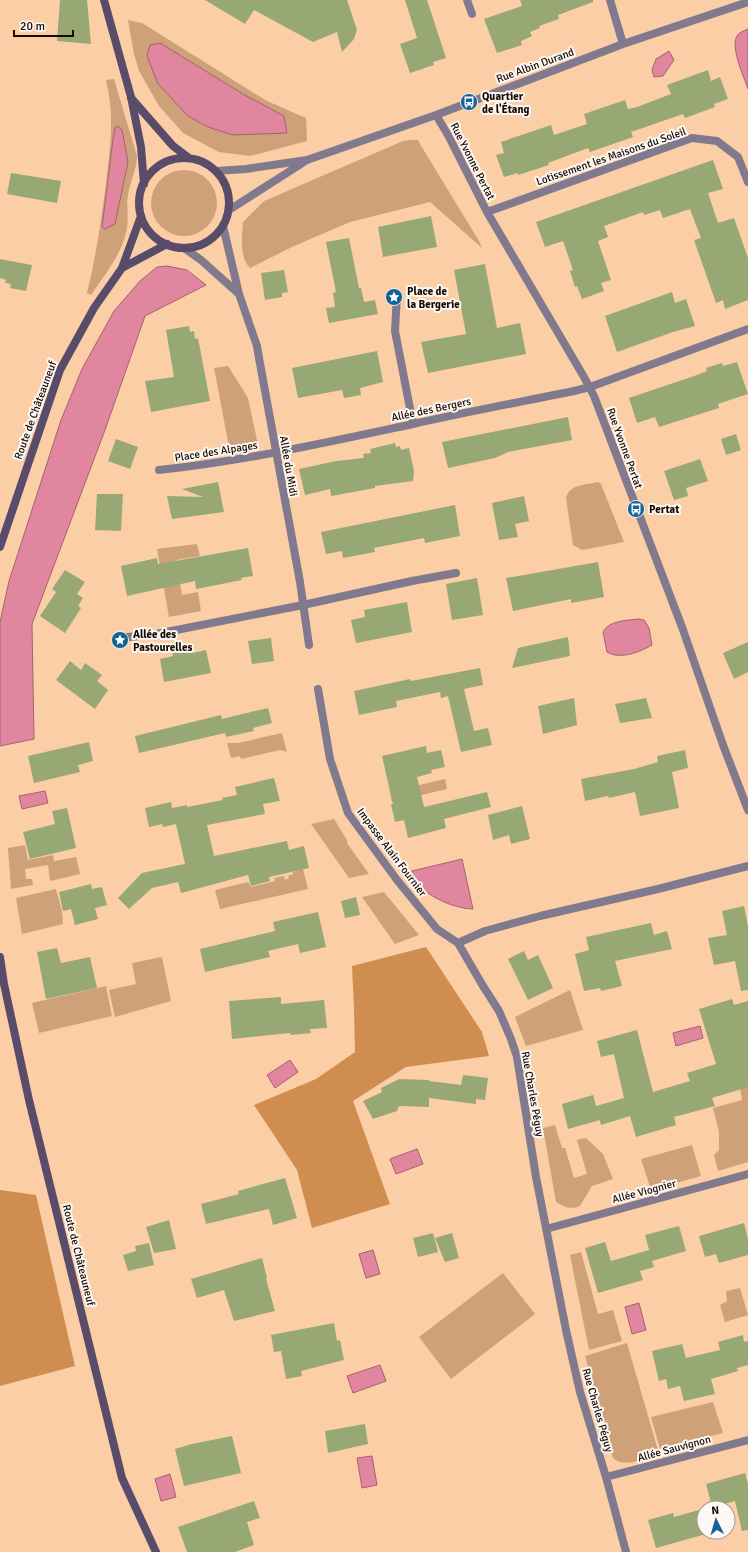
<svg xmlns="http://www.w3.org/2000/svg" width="748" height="1552" font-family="Signika,sans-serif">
<rect width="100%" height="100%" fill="#fccea6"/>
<path fill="#cea179" d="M128,20L142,23L267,101L306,118L307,141L250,156L219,152L183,133L159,106L139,71L134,54Z
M114,79L137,156C137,170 130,181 128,195C126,206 129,217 127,228C123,253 105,274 91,295L87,293C96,257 101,221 106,184C110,148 115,116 106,80Z
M412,140H418L420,144L479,241L482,248L430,202L350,222L292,247L250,268C239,257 242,236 243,222L264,201L403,141Z
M151 203a33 33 0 1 1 66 0a33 33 0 1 1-66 0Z
M228,366L248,398L258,445L230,452L214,368Z
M598,482L601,484L624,542L582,550L573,545L566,498C570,484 585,485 598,482Z
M197,544L200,556L176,560L182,595L198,592L201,611L169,617L157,549Z
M282,733L287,752L280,750L241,759L240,756L231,758L227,743H238Z
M445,779L447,789L392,802L388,781L411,787Z
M334,819L347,840V843L369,874L349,878L311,824Z
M25,845L28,860L53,855L54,861L76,857L80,874L50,881L48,865L25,869L26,879H32L33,885L11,889L8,848Z
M303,869L308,889L220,909L215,890L248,882L251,887L275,881L274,878L284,876L285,880L289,878L288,875H292L293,872Z
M56,889L62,911L63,924L22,934L16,898Z
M384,892L419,935L395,944L362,897Z
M162,957L171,1001L115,1017L109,990L136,984L132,963Z
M106,986L112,1016L39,1033L32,1003Z
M570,990L583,1030L526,1046L515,1017Z
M739,1081L748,1083V1162L718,1171L714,1155L719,1150V1132L713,1108L742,1100Z
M555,1125L562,1148H565L574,1178L587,1174L577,1140L586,1138L603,1154L613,1179L592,1186L580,1206C571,1210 564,1207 556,1202L543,1128Z
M692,1145L701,1176L651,1190L641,1159Z
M581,1252L598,1314L613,1310L622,1341L589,1350L570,1255Z
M503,1273L535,1314L451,1379L419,1337Z
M740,1288L748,1315L725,1322L720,1305L727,1301L726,1291Z
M627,1343L659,1454C645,1458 625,1469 613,1458L585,1356Z
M713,1402L723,1433L660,1449L651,1417Z"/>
<path fill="#cf8e50" d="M426,947L482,1032L489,1056L406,1067L353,1101L390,1204L312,1228L297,1170L254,1105L316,1079L355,1052L354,1009L352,966Z
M0,1190L36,1195L75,1366L0,1386Z"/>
<path fill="#e0879f" stroke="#a4616f" d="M748,29V89C744,77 730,47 737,36C739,32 744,31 748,29Z
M160,43L243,94L284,116L287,133L233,135L208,127L188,116L158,84L147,56L150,45Z
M669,51L674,60L663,76L654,77L652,70L656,59Z
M118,126L122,130L128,162L115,224L105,229L102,227L113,139L115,128Z
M167,266L187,270L206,285L145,316L105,430L32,624L34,739L0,746V622L9,581L61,420L82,369L114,311L140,281L157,267Z
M638,619L644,620L649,628L652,645C640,652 620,660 607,652L603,632C610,620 625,621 638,619Z
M45,791L48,803L22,809L19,796Z
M462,859L473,909C449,908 420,893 408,872Z
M700,1026L703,1038L676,1046L673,1033Z
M290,1060L298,1072L275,1088L267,1075Z
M417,1149L423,1164L396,1174L390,1159Z
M373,1250L380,1274L366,1278L359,1254Z
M639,1303L646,1330L632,1334L625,1307Z
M380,1365L386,1381L353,1393L347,1376Z
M372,1456L377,1485L362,1488L357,1458Z
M170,1474L176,1497L161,1501L155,1479Z"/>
<path fill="#97a875" d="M60,0H87L91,44L57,41Z
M205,0H347L357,30L354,39L342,52L337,32L313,42L254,10L245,24Z
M405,0H427L446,58L433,62L434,65L410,73L400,44L417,38Z
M520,0H593V2L558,15L559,19L539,26L540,28L530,32L532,36L521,41L522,45L497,53L484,19L522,6Z
M708,70L711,81L720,77L728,99L714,104L715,107L685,118L683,114L631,132L633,137L590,152L588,148L548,163L549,165L518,175V173L504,177L496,155L504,153L501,142L551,125L554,135L587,124L584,114L625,100L628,109L637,107L671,94L667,85Z
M713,160L723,189L708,193L718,223L734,218L748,258V300L725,309L723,300L716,303L694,240L701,238L690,209L663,218L660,210L644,215L643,212L604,226L608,237L598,241L611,280L601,283L604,291L582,299L577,286L575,287L570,271L573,270L563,241L545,247L536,222Z
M11,173L61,181L57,203L7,194Z
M431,216L437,247L383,257L378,227Z
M349,238L359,288H361L364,302L375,300L378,314L329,323L326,308L335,307L333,293L336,292L326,242Z
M0,259L32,265L26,291L10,288L11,284L5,283L6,280L0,278Z
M485,264L497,328L520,323L526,354L428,373L421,342L466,334L454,270Z
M284,270L288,292L282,293V297L265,300L261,273Z
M672,292L675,303L686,299L695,326L673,332L617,352L605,316Z
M189,326L190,332L194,331L195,339L198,338L210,401L151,412L145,381L174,377L166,330Z
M377,351L383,382L360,388L361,395L344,398L342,390L298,398L292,368Z
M737,362L748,394L718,404L719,408L659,427L655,417L637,423L629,398L697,375L707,371L706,368L722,363L723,366Z
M568,417L572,440L508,452L495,458L448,468L442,442Z
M736,434L741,450L726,455L721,439Z
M116,439L138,447L130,469L108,461Z
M395,443L396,447L400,446L401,450L409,448L414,471L413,481L375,486V488L331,496L330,489L305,495L299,469L336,461L364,458L363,454L371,453L370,449Z
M700,459L708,481L686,488L688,496L674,500L664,471Z
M218,482L224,512L172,519L167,496L203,497L182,489Z
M97,494H123L121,531L95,530Z
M524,496L529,521L515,524L518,537L499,540L492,503Z
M455,505L460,536L425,543L424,538L374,548L375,552L343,558L342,551L326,554L321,532Z
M248,548L253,576L241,578L242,580L196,589L195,581L127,596L121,566L157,558L158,564Z
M598,562L604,597L571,603V599L513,611L506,578Z
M65,570L85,582L77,594L83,598L78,606L81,608L65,633L40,616L56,592L52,589Z
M477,578L483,615L452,620L446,584Z
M407,602L412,632L356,643L351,620L365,617L364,610Z
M568,637L570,656L512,668L518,648Z
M271,638L274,661L252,664L248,641Z
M748,642V672L734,679L723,653Z
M192,645L193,653L206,650L211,673L164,682L160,659L173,656L172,649Z
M70,661L81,670L85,663L102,675L97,681L108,690L95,709L56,680Z
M480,668L483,685L464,689L474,731L488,728L492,745L461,752L448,696L441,698L440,692L396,701L397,707L359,715L354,691L410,679L411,681Z
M574,698L577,725L543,734L538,706Z
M646,698L652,718L620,723L615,704Z
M268,708L272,723L253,728L254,731L226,737L225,733L139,753L135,736L221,715L222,719Z
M89,742L93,761L78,765L80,772L34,783L28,756Z
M426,746L427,753L441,750L445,767L431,770L432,773L417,777L424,807L487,792L491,807L444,819L446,828L408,838L404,820L395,822L391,804H393L382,756Z
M685,750L688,768L672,772L679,808L640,816L635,792L609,798L608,796L585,801L581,779L634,769L658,762L657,756Z
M274,778L280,801L263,804L265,814L207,825L214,856L287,841L289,850L304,846L309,868L269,877L270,881L251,886L248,875L181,893L178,882L152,888L129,909L118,898L142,873L185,864L176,824L163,827L162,824L149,827L145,808L171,802L172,808L187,805V807L223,800L222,798L237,795L235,787Z
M522,806L530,839L511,844L509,835L493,840L488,815Z
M67,808L76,848L30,859L23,832L55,824L52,811Z
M91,884L92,889L102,887L107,905L95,908L98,919L75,925L71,909L63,911L59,892Z
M356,897L360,915L345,918L341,901Z
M744,906L748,926V990L741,991L735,961L714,965L708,938L727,935L722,911Z
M318,912L326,947L300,953L298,944L268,951L270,957L205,972L200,949L275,931L273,922Z
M651,923L654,935L667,931L672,949L615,961L622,986L601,991L600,988L584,991L575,954L589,950L586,937Z
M57,948L61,963L90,957L97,988L46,999L37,952Z
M524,951L528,960L538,955L553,988L528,1000L508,959Z
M281,997V1004L324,1000L327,1028L310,1029L311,1033L291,1035L290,1033L232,1039L229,1001Z
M732,999L734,1005L748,1001V1087L712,1098L715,1106L674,1117L676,1125L636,1137L630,1116L601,1125L596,1106L624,1098L614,1054L601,1057L597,1041L637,1030L653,1092L690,1081L687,1073L716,1064L699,1009Z
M463,1075L488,1078L485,1100L476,1099V1104L429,1098V1107L399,1106L397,1111L373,1119L363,1101L382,1092L381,1088L399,1079L429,1080V1081L461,1085Z
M593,1095L600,1120L568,1129L562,1104Z
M285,1178L297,1218L273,1225L269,1209L206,1224L201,1204L239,1194L238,1191Z
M169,1220L176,1249L154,1253L146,1227Z
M744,1223L748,1239V1255L719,1263L716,1254L705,1257L699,1236Z
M679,1226L686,1251L652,1261L654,1267L640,1271L643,1280L598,1293L585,1248L605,1242L611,1261L649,1250L650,1253L645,1235Z
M433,1233L438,1252L418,1257L413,1238Z
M452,1233L459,1258L445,1262L435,1238Z
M149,1243L154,1265L128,1271L123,1255L136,1251L135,1246Z
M262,1258L267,1278L266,1279L275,1311L234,1321L224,1290L197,1298L191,1279Z
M334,1323L337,1341L340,1340L344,1360L301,1371L302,1376L286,1379L281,1351L274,1352L271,1335Z
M743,1335L744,1342L748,1341V1365L737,1368L738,1371L711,1379L715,1394L684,1401L680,1386L668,1389L666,1379L659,1381L652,1351L682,1344L686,1358L720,1350L718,1342Z
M365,1424L368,1444L328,1453L325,1431Z
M232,1436L241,1473L184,1486L175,1449L192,1444Z
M745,1473L748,1484V1530L742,1531L735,1501L712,1507L706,1484Z
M254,1501L260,1518L247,1522L254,1545L235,1552H187L178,1527Z
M699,1510L704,1532L706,1534L656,1548L648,1520L673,1513L674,1517Z"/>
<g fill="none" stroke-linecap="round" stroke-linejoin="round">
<path stroke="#81798e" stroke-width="8" d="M467,0L472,14
M610,0L623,44
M436,115L448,135L487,212L584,377L594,396L682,627L723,745L748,810
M216,171L246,169L307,160L436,115L623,44L748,2
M229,210L304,162
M487,212L692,138L717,141L738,157L748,182
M223,226L239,294L257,346L259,358L300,582L309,645
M184,248L201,260L239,294
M397,294L395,331L413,424
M159,470C244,461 329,442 413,424C466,412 520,402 574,391L590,387L748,329
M116,638L151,635L303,605L412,581L456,573
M318,689L330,759L348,813L397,880L437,929L458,943
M546,1229L748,1174
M606,1477L748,1440
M626,1552L606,1477L580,1392L566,1330L536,1177L517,1057L511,1039L499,1011L483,986L458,943L485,931L540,916L658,889L748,866"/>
<path stroke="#594c6a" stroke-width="8" d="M104,0L131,97L141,147L144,184
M131,98L173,146L189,158
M139 203a45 45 0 1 1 90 0a45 45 0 1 1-90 0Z
M122,268L167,244
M0,547L60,370L94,308L122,268L141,216
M0,957L4,984L29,1100L122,1478L156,1552"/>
</g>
<defs>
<g id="bus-disc" transform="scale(0.9)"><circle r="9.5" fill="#146396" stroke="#fdf8f4"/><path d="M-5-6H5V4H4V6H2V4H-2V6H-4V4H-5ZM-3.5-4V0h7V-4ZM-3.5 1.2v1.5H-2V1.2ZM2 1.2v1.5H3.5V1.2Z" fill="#fff"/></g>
<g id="sight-disc" transform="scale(0.9)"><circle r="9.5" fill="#146396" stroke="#fdf8f4"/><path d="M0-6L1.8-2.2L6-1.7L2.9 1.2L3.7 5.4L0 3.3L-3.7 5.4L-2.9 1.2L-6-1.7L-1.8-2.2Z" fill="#fff"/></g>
</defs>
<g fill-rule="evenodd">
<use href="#bus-disc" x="469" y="102"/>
<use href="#sight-disc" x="394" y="297"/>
<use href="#bus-disc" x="636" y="509"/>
<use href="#sight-disc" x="120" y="640"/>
</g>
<g text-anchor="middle" stroke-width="4" stroke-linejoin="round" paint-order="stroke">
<g font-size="11" fill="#170800" stroke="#fdf8f4">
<text transform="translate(535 65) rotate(-20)" y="4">Rue Albin Durand</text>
<text transform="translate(611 156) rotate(-19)" y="4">Lotissement les Maisons du Soleil</text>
<text transform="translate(473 161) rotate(63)" y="4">Rue Yvonne Pertat</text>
<text transform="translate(431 409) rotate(-12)" y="4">Allée des Bergers</text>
<text transform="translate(35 410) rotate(-70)" y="4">Route de Châteauneuf</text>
<text transform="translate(625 448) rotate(70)" y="4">Rue Yvonne Pertat</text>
<text transform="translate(216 451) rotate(-9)" y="4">Place des Alpages</text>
<text transform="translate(289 466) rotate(80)" y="4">Allée du Midi</text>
<text transform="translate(392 852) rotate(53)" y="4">Impasse Alain Fournier</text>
<text transform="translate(533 1094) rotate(80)" y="4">Rue Charles Péguy</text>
<text transform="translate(644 1191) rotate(-15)" y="4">Allée Viognier</text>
<text transform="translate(79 1255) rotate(76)" y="4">Route de Châteauneuf</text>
<text transform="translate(598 1410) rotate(74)" y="4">Rue Charles Péguy</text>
<text transform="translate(674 1448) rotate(-15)" y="4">Allée Sauvignon</text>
</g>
<g font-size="11" font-weight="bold" fill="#170800" stroke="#fdf8f4" text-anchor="start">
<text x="482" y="100">Quartier<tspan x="482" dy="13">de l'Étang</tspan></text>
<text x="407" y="295">Place de<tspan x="407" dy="13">la Bergerie</tspan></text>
<text x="649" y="513">Pertat</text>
<text x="133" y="638">Allée des<tspan x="133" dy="13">Pastourelles</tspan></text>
</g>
</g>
<g transform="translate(716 1520) rotate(355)"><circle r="19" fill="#fdf8f4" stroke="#a19892"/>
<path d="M0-3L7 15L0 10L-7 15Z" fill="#146396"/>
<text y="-6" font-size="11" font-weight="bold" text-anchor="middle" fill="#170800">N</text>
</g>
<path d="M14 30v6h59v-6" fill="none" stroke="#170800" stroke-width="2"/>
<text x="20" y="30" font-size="12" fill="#170800" stroke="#fdf8f4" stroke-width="3" paint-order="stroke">20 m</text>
</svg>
